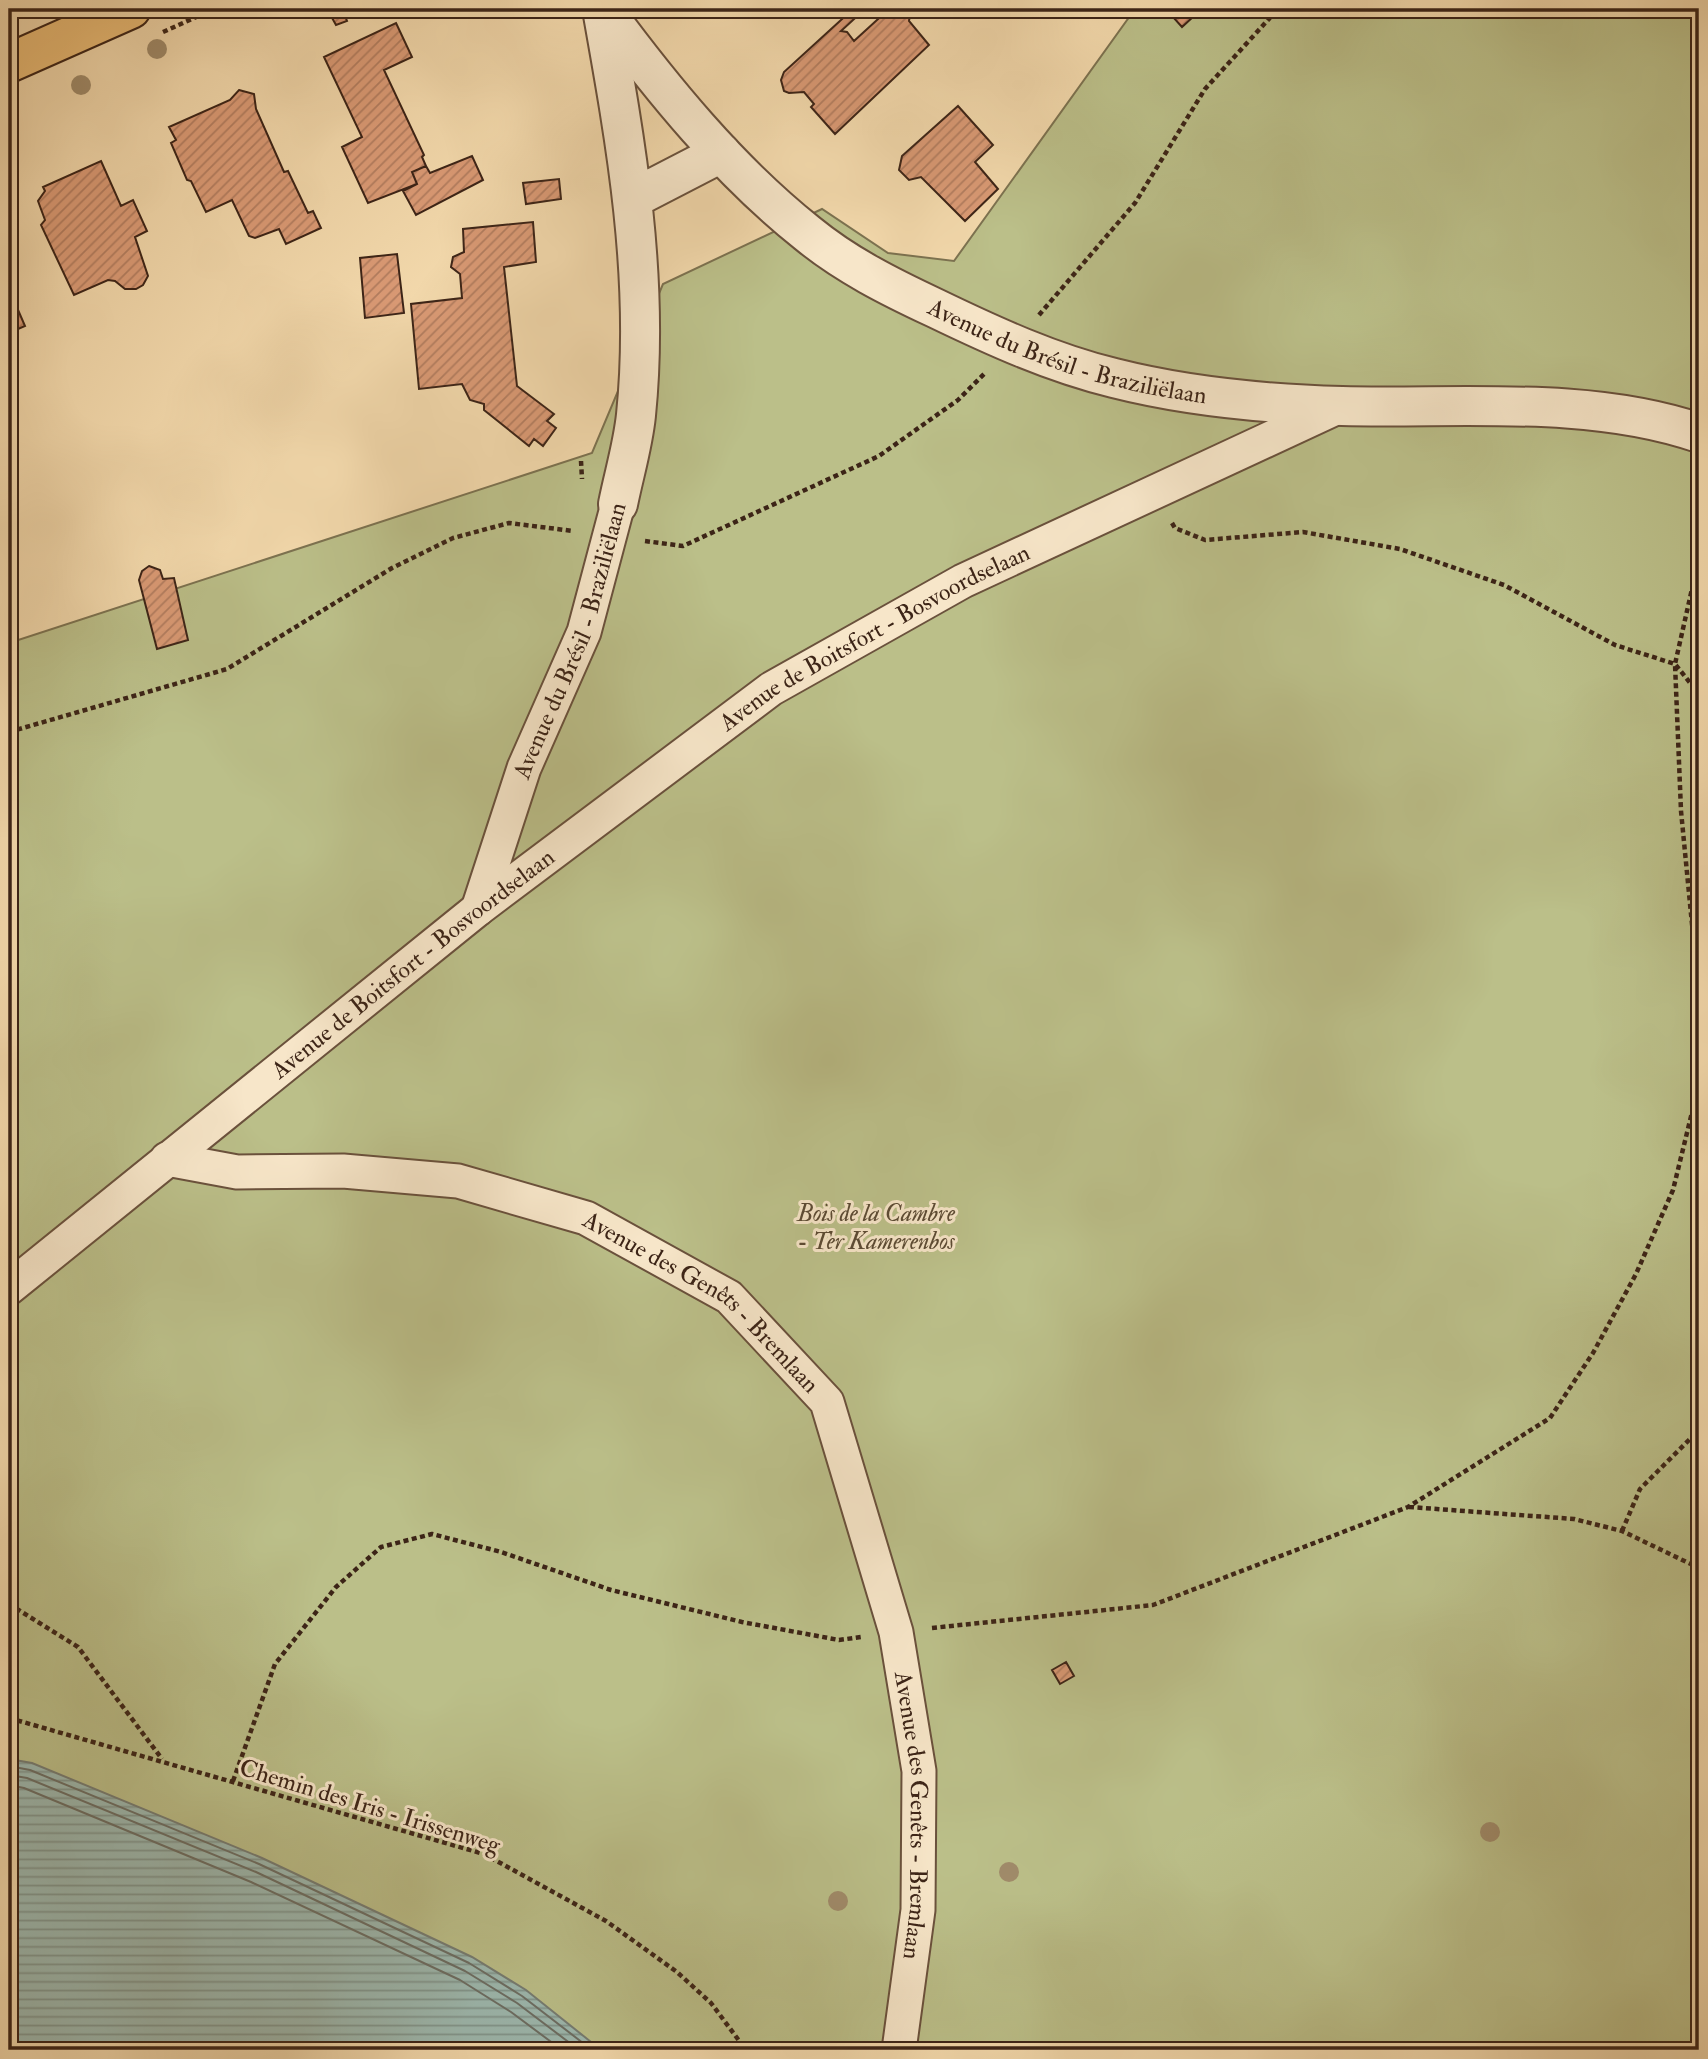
<svg xmlns="http://www.w3.org/2000/svg" width="1708" height="2059" font-family="'IM FELL Double Pica',serif">
<defs>
<pattern id="water-rules" width="6" height="5" patternUnits="userSpaceOnUse" patternTransform="scale(1.75)"><rect width="6" height="5" fill="#9db9b0"/><path d="M0 2.5h6" fill="none" stroke="#81968e"/></pattern>
<pattern id="building-hatch" width="6" height="6" patternUnits="userSpaceOnUse" patternTransform="scale(1.75)"><rect width="6" height="6" fill="#da9a75"/><path d="M-1 1l2-2M0 6l6-6M5 7l2-2" fill="none" stroke="#b27d5f"/></pattern>
</defs>
<rect width="100%" height="100%" fill="#f3d9ac"/>
<filter id="stains"><feTurbulence type="fractalNoise" baseFrequency=".00286" numOctaves="4"/><feColorMatrix values="0 0 0 0 .2 0 0 0 0 .09 0 0 0 0 .02 0 0 0 .5 -.17"/></filter>
<radialGradient id="worn" r=".72"><stop offset=".6" stop-color="#630" stop-opacity="0"/><stop offset="1" stop-color="#630" stop-opacity=".3"/></radialGradient>
<path fill="#bbbf89" stroke="#7c7250" stroke-width="2" d="M1135,9H1699V2050H9V643L592,453L663,284L822,209L888,253L954,261Z"/>
<path fill="url(#water-rules)" stroke="#767d73" stroke-width="2" d="M9,1759L32,1763L262,1858L472,1957L526,1990L601,2050H9Z"/>
<g fill="none" stroke-linecap="round" stroke-linejoin="round">
<path stroke="#6c6e64" stroke-width="2" d="M9,1766L30,1770L259,1864L469,1963L522,1996L592,2050
M9,1775L27,1778L256,1872L465,1971L517,2003L579,2050
M9,1785L24,1788L251,1882L460,1980L511,2012L562,2050"/>
</g>
<path fill="url(#building-hatch)" stroke="#3c2417" stroke-width="2" d="M853,9H865L841,31L847,32L854,41L889,9H911L909,21L929,45L835,134L811,107L814,104L804,92L789,93L784,91L781,80L784,72Z
M1181,9H1187L1194,16L1182,27L1172,16Z
M343,11L347,21L336,25L331,16Z
M396,23L412,57L384,70L424,155L422,157L426,166L412,172L417,184L368,203L342,147L362,137L324,57Z
M239,90L254,94L256,109L284,172L288,171L308,213L313,211L321,228L286,244L279,229L255,238L249,236L232,200L206,212L191,181L187,180L171,143L176,140L169,127L230,100Z
M958,106L993,145L975,162L998,189L965,221L921,177L909,180L899,170L902,156Z
M472,156L483,180L416,215L403,191L417,184L412,172L426,166L430,173Z
M101,161L121,206L133,200L147,231L135,237L148,276L143,285L136,289H125L115,281L108,280L74,295L41,225L45,220L38,201L45,191L43,187Z
M559,179L561,199L526,204L523,183Z
M533,222L536,262L504,267L517,386L554,414L547,421L556,428L543,446L534,439L529,446L484,410V404L470,400L462,384L419,389L411,304L462,298L460,274L451,267L453,257L464,252L463,229Z
M397,254L404,313L365,318L360,258Z
M9,289L25,326L9,333Z
M149,566L160,570L163,579L174,578L188,640L157,649L139,580L142,571Z
M1066,1662L1074,1676L1060,1684L1052,1670Z"/>
<g fill="none" stroke-linecap="round" stroke-linejoin="round">
<g stroke="#6a513c" stroke-width="37">
<g id="pedestrian">
<path id="s1" d="M478,909L524,768L584,632L618,504"/>
<path id="s2" d="M167,1159L237,1172L343,1171L458,1181L586,1218L729,1297L827,1402L896,1632L919,1771L918,1910L899,2050"/>
<path id="s3" d="M9,1288L478,909L771,689L963,581L1340,406"/>
</g>
</g>
<g stroke="#6a513c" stroke-width="42">
<path id="minor" d="M602,9C626,143 650,278 636,415C633,445 624,474 618,504
M632,199L721,153"/>
</g>
<g stroke="#6a513c" stroke-width="42">
<g id="tertiary">
<path id="s4" d="M603,9C662,89 729,171 807,233C846,265 890,287 935,308C993,336 1052,363 1114,378C1185,396 1268,404 1342,406C1457,409 1588,395 1699,433"/>
</g>
</g>
<g stroke="#3c2417" stroke-width="42">
<path id="primary" d="M9,63L131,9"/>
</g>
<path stroke="#3c2417" stroke-width="4.5" stroke-dasharray="5 3.5" stroke-linecap="butt" d="M163,32L214,9
M1039,315L1135,203L1205,89L1278,9
M581,461L582,479
M1172,523L1175,528L1205,540L1303,532L1400,549L1504,585L1615,645L1675,664L1699,694
M645,541L683,546L879,456L958,400L986,372
M9,732L227,669L392,568L453,538L509,523L573,531
M1409,1507L1574,1519L1622,1531L1699,1568
M1622,1531L1640,1489L1699,1430
M9,1604L78,1647L162,1759
M932,1628L1153,1605L1408,1507L1550,1418L1593,1353L1636,1274L1673,1190L1695,1100L1698,986L1681,811L1675,664L1699,558
M9,1718L484,1854L606,1921L677,1972L711,2003L746,2050
M233,1781L275,1664L336,1587L381,1547L432,1534L501,1552L611,1590L742,1622L839,1640L861,1637"/>
<use href="#pedestrian" stroke="#f7e6c9" stroke-width="33"/>
<use href="#minor" stroke="#f7e6c9" stroke-width="38"/>
<use href="#tertiary" stroke="#f7e6c9" stroke-width="38"/>
<use href="#primary" stroke="#eabc76" stroke-width="38"/>
</g>
<g fill="#a08b6a">
<circle cx="157" cy="49" r="10"/>
<circle cx="81" cy="85" r="10"/>
<circle cx="1490" cy="1832" r="10"/>
<circle cx="1009" cy="1872" r="10"/>
<circle cx="838" cy="1901" r="10"/>
</g>
<g text-anchor="middle" stroke-width="6" stroke-linejoin="round" paint-order="stroke">
<g font-size="24" fill="#3c2417" stroke="#f7e6c9">
<text dy="8" stroke="none"><textPath href="#s4" startOffset="593">Avenue du Brésil - Braziliëlaan</textPath></text>
<text dy="8" stroke="none"><textPath href="#s3" startOffset="1085">Avenue de Boitsfort - Bosvoordselaan</textPath></text>
<text dy="8" stroke="none"><textPath href="#s1" startOffset="284">Avenue du Brésil - Braziliëlaan</textPath></text>
<text dy="8" stroke="none"><textPath href="#s3" startOffset="518">Avenue de Boitsfort - Bosvoordselaan</textPath></text>
<text dy="8" stroke="none"><textPath href="#s2" startOffset="570">Avenue des Genêts - Bremlaan</textPath></text>
<text transform="translate(370 1806) rotate(17)" y="8">Chemin des Iris - Irissenweg</text>
<text dy="8" stroke="none"><textPath href="#s2" startOffset="1158">Avenue des Genêts - Bremlaan</textPath></text>
</g>
<g font-size="24" font-style="italic" fill="#5c4b34" stroke="#f7e6c9">
<text x="876" y="1221">Bois de la Cambre<tspan x="876" dy="28">- Ter Kamerenbos</tspan></text>
</g>
</g>
<rect width="1708" height="2059" fill="none" stroke="#f3d9ac" stroke-width="35"/>
<rect x="10" y="10" width="1687" height="2038" fill="none" stroke="#3c2417" stroke-width="3.5"/>
<rect x="18" y="18" width="1673" height="2024" fill="none" stroke="#3c2417" stroke-width="2"/>
<rect width="100%" height="100%" filter="url(#stains)"/>
<rect width="100%" height="100%" fill="url(#worn)"/>
</svg>
